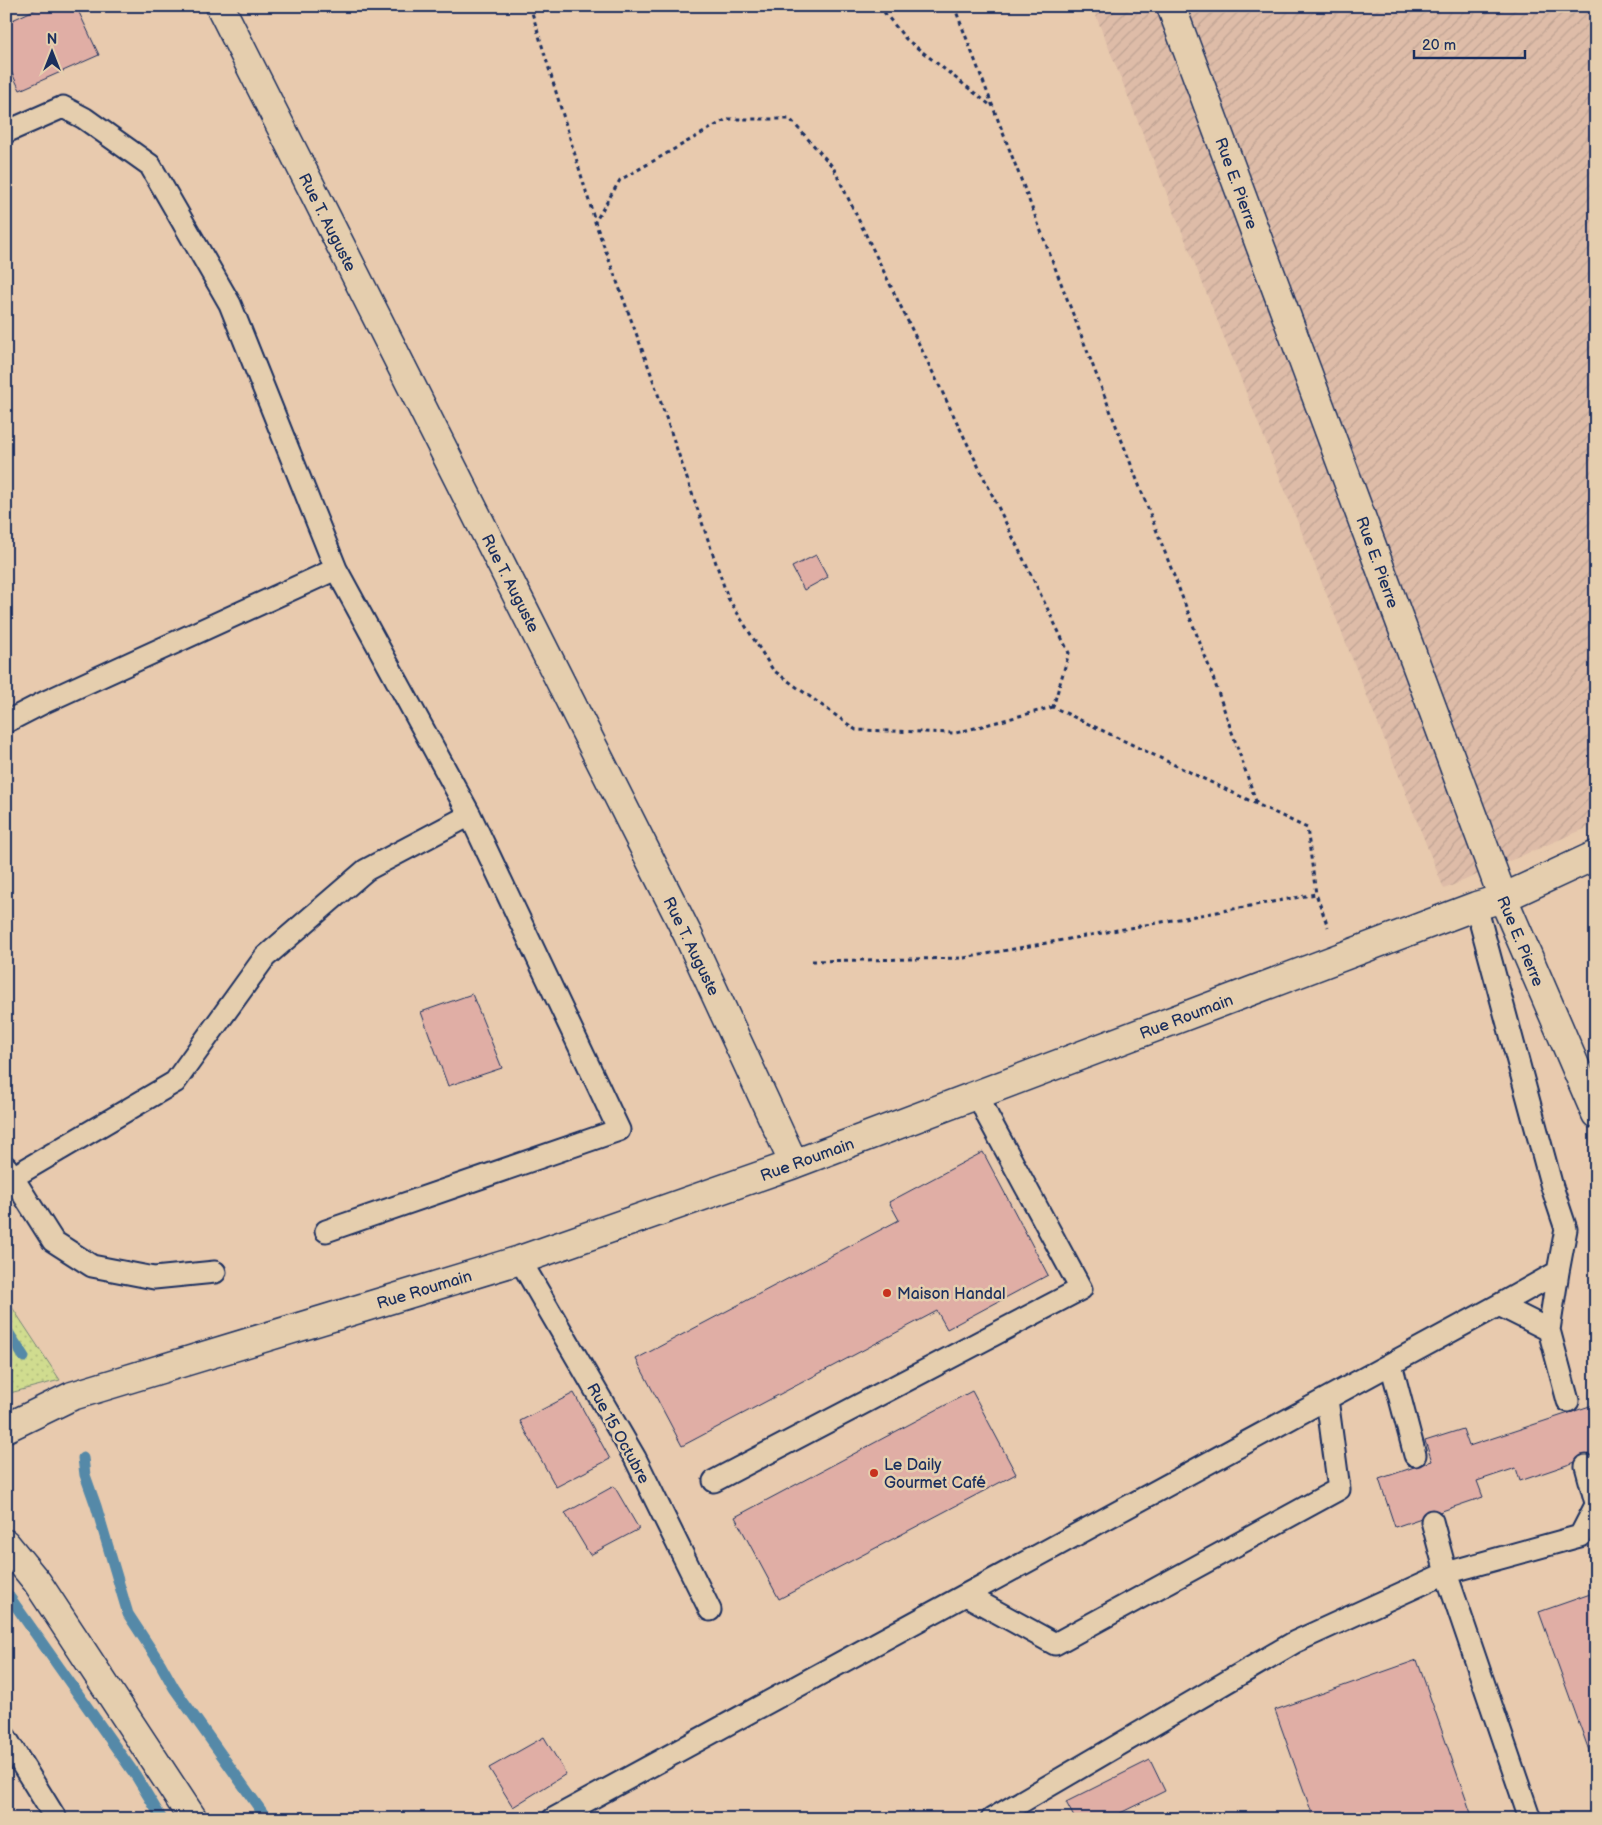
<svg xmlns="http://www.w3.org/2000/svg" width="1602" height="1825" font-family="'Balsamiq Sans',sans-serif">
<defs>
<pattern id="industrial-furrows" width="10" height="10" patternUnits="userSpaceOnUse" patternTransform="scale(1.25)"><rect width="10" height="10" fill="#debca8"/><path d="M-1 1l2-2M0 10L10 0M9 11l2-2" fill="none" stroke="#bea293"/></pattern>
<pattern id="grass-dots" width="8" height="8" patternUnits="userSpaceOnUse" patternTransform="scale(1.25)"><rect width="8" height="8" fill="#d0dc8f"/><path d="M2 2h.1M6 6h.1" fill="none" stroke="#b2bd7e" stroke-width="1.8" stroke-linecap="round"/></pattern>
</defs>
<rect width="100%" height="100%" fill="#e8caae"/>
<filter id="ink" filterUnits="userSpaceOnUse"><feTurbulence type="fractalNoise" baseFrequency=".02" numOctaves="2"/><feDisplacementMap in="SourceGraphic" scale="10" xChannelSelector="R" yChannelSelector="G"/><feConvolveMatrix kernelMatrix="1 2 1 2 8 2 1 2 1" color-interpolation-filters="sRGB"/></filter>
<g filter="url(#ink)">
<path fill="url(#industrial-furrows)" d="M1092,6H1596V824L1444,889Z"/>
<path fill="url(#grass-dots)" stroke="#768676" d="M6,1298L60,1380L6,1394Z"/>
<g fill="none" stroke-linecap="round" stroke-linejoin="round">
<path stroke="#5589a8" stroke-width="11" d="M6,1329L24,1357
M83,1458L85,1475L96,1506L128,1614L160,1663L174,1688L267,1819
M6,1592L136,1776L162,1819"/>
</g>
<path fill="#e0aea5" stroke="#1b2f5e" d="M43,6H76L99,55L20,90L6,61V23Z
M816,555L828,577L804,590L792,567Z
M472,994L502,1068L448,1086L421,1012Z
M983,1152L1048,1275L947,1329L937,1311L682,1446L636,1359L899,1220L889,1202Z
M972,1391L1016,1474L779,1599L735,1517Z
M574,1393L610,1459L556,1487L520,1421Z
M1596,1404V1455L1520,1481L1516,1468L1477,1481L1483,1497L1395,1527L1379,1479L1432,1461L1425,1441L1463,1429L1469,1446Z
M614,1486L639,1529L590,1555L565,1513Z
M1596,1592V1770L1539,1612Z
M1417,1660L1473,1819H1314L1275,1710Z
M544,1737L566,1774L513,1807L489,1768Z
M1150,1760L1165,1791L1108,1819H1075L1066,1802Z"/>
<g fill="none" stroke-linecap="round" stroke-linejoin="round">
<g stroke="#1b2f5e" stroke-width="25">
<path id="service" d="M6,132L63,107L84,118L150,165L230,304L336,569L470,815L619,1130L326,1231
M6,722L45,702L336,569
M6,1167L53,1241L92,1266L154,1278L215,1272
M6,1185L13,1177L175,1082L265,957L366,870L470,815
M520,1260L635,1458L710,1610
M1558,1272L1549,1330L1568,1401
M1499,1305L1549,1330
M1391,1364L1415,1455
M1586,1466L1596,1503
M714,1481L1081,1289L988,1117L978,1094
M1432,1521L1446,1573L1530,1819
M966,1595L1055,1644L1339,1489L1327,1399
M6,1738L56,1819
M553,1819L1499,1305L1558,1272L1566,1229L1552,1187L1476,906
M992,1819L1295,1642L1446,1573L1580,1536L1596,1505"/>
</g>
<g stroke="#1b2f5e" stroke-width="31">
<path id="minor" d="M220,6L688,935L794,1164
M1171,6L1503,898L1596,1114
M6,1428L72,1396L520,1260L794,1164L1476,906L1503,898L1596,855"/>
</g>
<g stroke="#1b2f5e" stroke-width="31">
<path id="secondary" d="M6,1544L37,1582L193,1819"/>
</g>
<path stroke="#1b2f5e" stroke-width="3" stroke-dasharray="4 4" stroke-linecap="butt" d="M530,6L595,221
M879,6L906,39L990,105
M954,6L1210,669L1257,804
M1053,707L956,733L856,730L773,670L728,598L650,371L595,222L620,180L727,119H790L833,167L1069,653L1053,707L1307,828L1316,894
M812,961L964,958L1316,894L1328,927"/>
<use href="#service" stroke="#e5ceae" stroke-width="21"/>
<use href="#minor" stroke="#e5ceae" stroke-width="28"/>
<use href="#secondary" stroke="#e5ceae" stroke-width="28"/>
</g>
</g>
<g fill="#c8321e" stroke="#e5ceae" stroke-width="2">
<circle cx="887" cy="1293" r="5"/>
<circle cx="874" cy="1473" r="5"/>
</g>
<g text-anchor="middle" stroke-width="5" stroke-linejoin="round" paint-order="stroke">
<g font-size="16" fill="#1b2f5e" stroke="#e5ceae">
<text transform="translate(1237 183) rotate(70)" y="6">Rue E. Pierre</text>
<text transform="translate(328 222) rotate(63)" y="6">Rue T. Auguste</text>
<text transform="translate(1378 562) rotate(70)" y="6">Rue E. Pierre</text>
<text transform="translate(511 583) rotate(63)" y="6">Rue T. Auguste</text>
<text transform="translate(1521 941) rotate(67)" y="6">Rue E. Pierre</text>
<text transform="translate(692 946) rotate(64)" y="6">Rue T. Auguste</text>
<text transform="translate(1186 1016) rotate(-21)" y="6">Rue Roumain</text>
<text transform="translate(807 1159) rotate(-20)" y="6">Rue Roumain</text>
<text transform="translate(424 1289) rotate(-17)" y="6">Rue Roumain</text>
<text transform="translate(619 1433) rotate(61)" y="6">Rue 15 Octubre</text>
</g>
<g font-size="16" fill="#1b2f5e" stroke="#e5ceae" text-anchor="start">
<text x="897" y="1299">Maison Handal</text>
<text x="884" y="1470">Le Daily<tspan x="884" dy="18">Gourmet Café</tspan></text>
</g>
</g>
<rect width="1602" height="1825" fill="none" stroke="#e5ceae" stroke-width="25"/>
<rect x="12" y="12" width="1577" height="1800" fill="none" stroke="#1b2f5e" stroke-width="2" filter="url(#ink)"/>
<g transform="translate(52 52)" stroke="#e5ceae" stroke-width="4" paint-order="stroke">
<path d="M0-4L9 19L0 12L-9 19Z" fill="#1b2f5e"/>
<text y="-8" font-size="14" font-weight="bold" text-anchor="middle" fill="#1b2f5e">N</text>
</g>
<path d="M1414 50v8h111v-8" fill="none" stroke="#1b2f5e" stroke-width="2.5"/>
<text x="1422" y="50" font-size="15" fill="#1b2f5e" stroke="#e5ceae" stroke-width="4" paint-order="stroke">20 m</text>
</svg>
